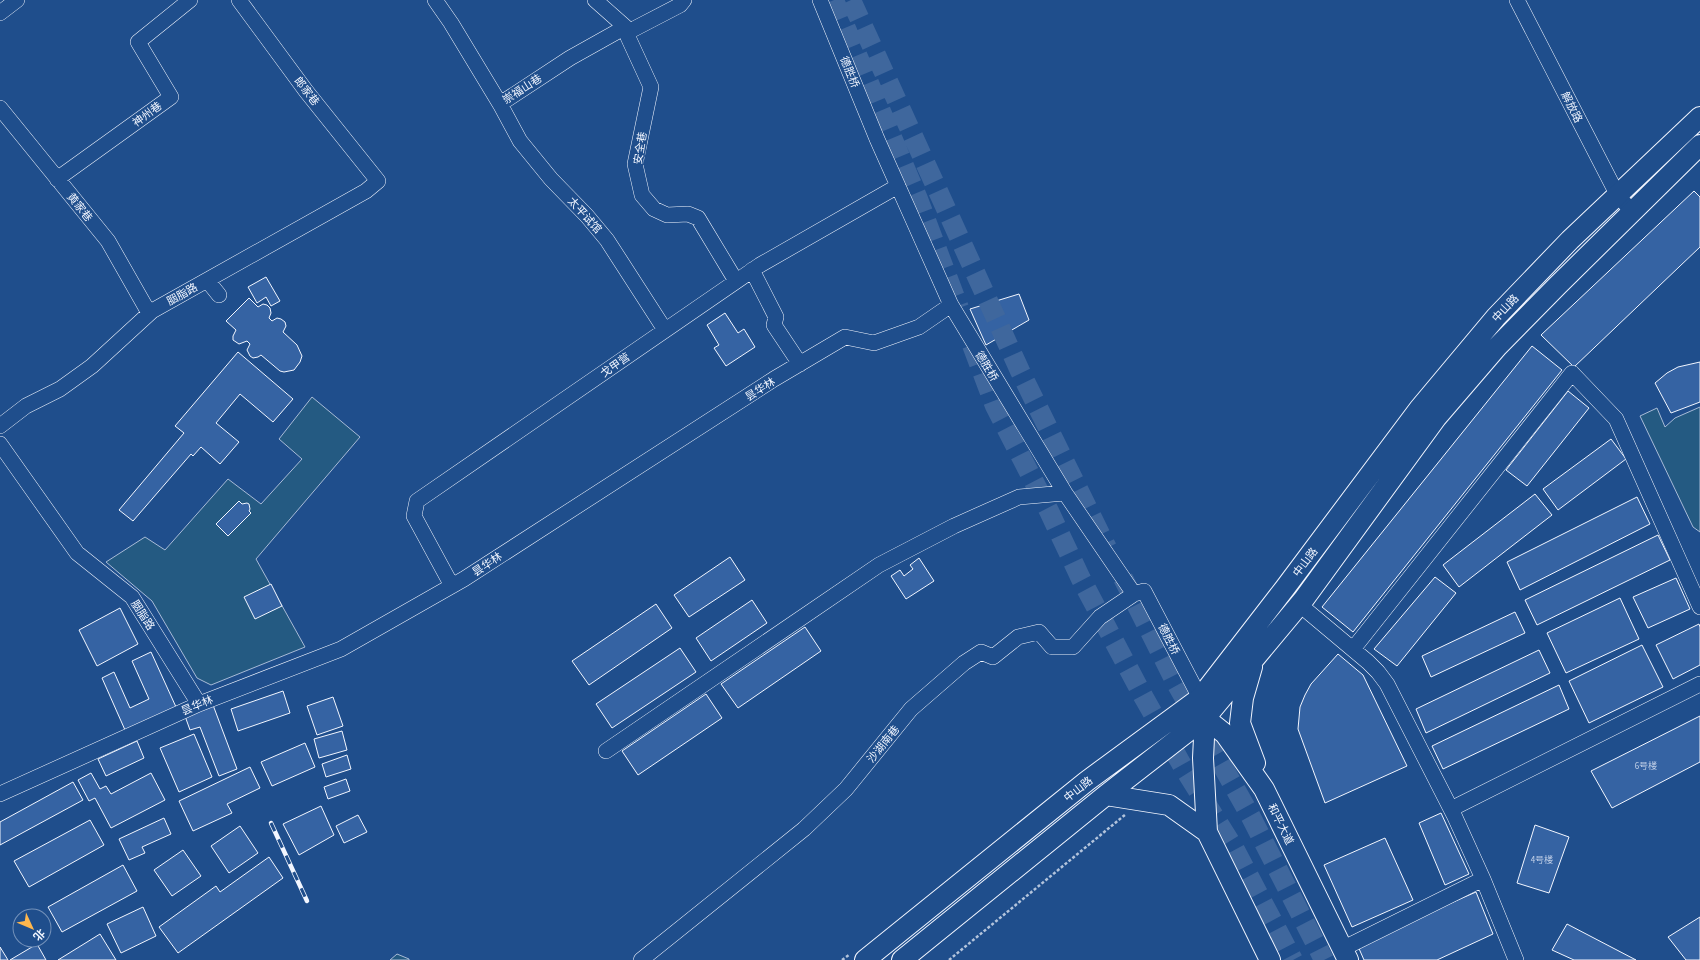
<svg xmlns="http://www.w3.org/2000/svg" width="1700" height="960" font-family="'Source Sans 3','Noto Sans SC',sans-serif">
<rect width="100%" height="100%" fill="#1f4e8c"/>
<path fill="#245a82" stroke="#a8bbd7" d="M312,397L360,437L256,559L305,647L211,685L197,678L152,601L106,562L145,537L165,550L228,479L261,504L302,459L279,439Z
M1700,407V532L1693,527L1640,416L1657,408L1665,427L1675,418Z
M397,954L409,959V960H390Z"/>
<path fill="#3563a3" stroke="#f2f6ff" d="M1694,191L1700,197V247L1574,367L1541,335Z
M266,277L280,301L271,306L266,297L257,303L248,287Z
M1019,294L1029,320L986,345L970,309Z
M249,298L258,307L263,304L267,305L270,308L271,313L269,318L272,321L277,318L281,319L285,322L286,326L283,332L297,345L302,356L300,362L294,370L284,372L280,371L261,355L258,357L253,358L250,356L247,350L250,344L247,341L239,344L233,340V336L236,330L226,321Z
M725,313L738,333L744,329L755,347L726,366L714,348L719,345L707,325Z
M1532,346L1562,370L1353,632L1322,607Z
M238,352L293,399L273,422L240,394L216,423L239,442L220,464L201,447L193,456L191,454L133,521L119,510L184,433L175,426Z
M1700,362V402L1671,413L1655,383L1667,373L1678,367Z
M1568,391L1589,408L1527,486L1506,470Z
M1611,439L1626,459L1558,510L1543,489Z
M1535,494L1552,515L1459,587L1443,565Z
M1637,497L1650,524L1520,590L1507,562Z
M239,501L242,504L247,503L249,504L250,509L249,511L251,513L228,536L216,524Z
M1658,535L1670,560L1537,625L1525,600Z
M730,557L745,580L689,617L674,595Z
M919,558L934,581L906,599L891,576L900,570L904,576L913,569L910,565Z
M1435,577L1456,593L1397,666L1374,649Z
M1676,578L1690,609L1648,628L1633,597Z
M271,584L282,606L255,619L244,597Z
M1620,598L1639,639L1566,673L1547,633Z
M752,600L767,623L711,661L696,638Z
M656,604L672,628L589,685L572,661Z
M120,608L138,644L97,666L79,630Z
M1515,612L1525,633L1431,677L1422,656Z
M1699,624L1700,627V665L1673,679L1656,645Z
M805,627L821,651L738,708L721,684Z
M1642,645L1663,687L1589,723L1569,681Z
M680,648L696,672L612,728L596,704Z
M1539,650L1550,673L1426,733L1416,709Z
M151,652L176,707L125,730L102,678L114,672L130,708L149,699L132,661Z
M1338,654L1363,675L1407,766L1325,803L1298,729L1300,707L1305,695L1311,684Z
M1559,685L1569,709L1443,769L1432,746Z
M283,691L290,713L238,731L231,709Z
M706,694L722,718L638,775L622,751Z
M333,697L343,726L317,735L307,706Z
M213,705L237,769L219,776L200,727L190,730L185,716Z
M1700,716V762L1612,808L1591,771Z
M342,731L347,750L319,758L314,739Z
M194,734L212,777L179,792L160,748Z
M137,741L144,758L106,776L98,759Z
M305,743L315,767L272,786L261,762Z
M347,755L351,769L326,777L322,764Z
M250,767L260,788L227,804L232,813L193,831L179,801Z
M91,773L100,789L106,786L111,794L151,773L165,800L111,828L95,798L89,801L78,780Z
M346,779L350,791L328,799L324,787Z
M73,782L83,800L0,845V822Z
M321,806L334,835L299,855L283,824Z
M1441,813L1469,874L1445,885L1419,823Z
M358,815L367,832L344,843L336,826Z
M164,818L171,834L142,847L145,853L129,860L119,839Z
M90,820L104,845L29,887L14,861Z
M1535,825L1569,837L1549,893L1517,883Z
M240,826L258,853L229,873L211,846Z
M1385,838L1413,900L1352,927L1324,865Z
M183,850L201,876L172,896L154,870Z
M269,857L283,878L178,953L159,927L216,886L220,892Z
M123,865L137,891L62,932L48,907Z
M1476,892L1493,934L1437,960H1364L1357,944Z
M143,907L156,936L121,953L107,924Z
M1700,917V960H1686L1668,937Z
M1567,924L1636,960H1574L1552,950Z
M100,934L116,960H58Z
M37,944L46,960H10Z
M0,947L8,960H0Z"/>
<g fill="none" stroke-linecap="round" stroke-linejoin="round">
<path stroke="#3f679d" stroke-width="20" stroke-dasharray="20 10" stroke-linecap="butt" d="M834,0L918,199L959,308
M851,0L1020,371L1107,548
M972,345L995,406L1049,511L1081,579L1143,696L1182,765L1234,848L1293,960
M1123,578L1175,681L1251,817L1324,960"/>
<g stroke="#f2f6ff" stroke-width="16">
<path id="minor" d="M435,0L451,23L500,104L570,58L620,30L630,31
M595,0L630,31
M684,0L680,5L630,31L628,37L651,87L635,164L642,195L654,209L667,215L688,214L698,218L736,281
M820,0L877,139L951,305L1065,493L1134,594L1144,591L1200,698
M1517,0L1617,194L1632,212
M0,13L17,0
M500,104L520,141L551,179L587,216L607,240L665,330
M0,108L108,241L149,313
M57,179L171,97L138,42L190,0
M752,270L776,317L774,325L800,364
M211,285L219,295
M0,426L26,406L60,389L92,366L152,311L366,191L378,181L306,91L239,0
M0,444L77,553L132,597L199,704
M452,586L414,516L417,501L760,265L898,186
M1300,605L1368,662L1378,672L1387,684L1454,815L1483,879L1516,960
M1353,649L1572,373L1616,419L1700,607
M606,751L879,565L954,526L1019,497L1065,493
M0,794L199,704L341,649L464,579L774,379L845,337L874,343L919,327L951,305
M1451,809L1700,684
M1342,949L1483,879
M641,960L804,829L846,789L911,709L964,663L981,652L993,657L1018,637L1039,632L1052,647H1073L1100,617L1134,594"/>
</g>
<g stroke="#f2f6ff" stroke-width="22">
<path id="major" d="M1252,667L1243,698L1240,723L1255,763
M1202,706L1205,718L1225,734L1264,789L1348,960
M1205,718L1203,758L1207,832
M1106,795L1169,805L1207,832L1270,960
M865,960L1087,781L1200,698L1285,588L1419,409L1496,317L1570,240L1700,117
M902,960L1106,795L1205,718L1304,599L1436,418L1497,347L1558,285L1700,145"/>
</g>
<path stroke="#b3c4dc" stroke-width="2.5" stroke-dasharray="3 2" stroke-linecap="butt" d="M842,960L849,955
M949,960L1126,814"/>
<use href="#minor" stroke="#1f4e8c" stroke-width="15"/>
<use href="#major" stroke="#1f4e8c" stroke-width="20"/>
<g stroke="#f2f6ff" stroke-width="4.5">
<path id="rail" d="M271,823L307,901"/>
</g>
<use href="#rail" stroke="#1f4e8c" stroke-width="3" stroke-dasharray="9" stroke-linecap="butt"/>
</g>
<g text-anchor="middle" stroke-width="3" stroke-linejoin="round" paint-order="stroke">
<g font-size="9" fill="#c3d1e8">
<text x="1646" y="769">6号楼</text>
<text x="1542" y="863">4号楼</text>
</g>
<g font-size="11" fill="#f2f6ff" stroke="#1f4e8c">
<text transform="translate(850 72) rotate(68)" y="4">德胜桥</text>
<text transform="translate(522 89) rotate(-33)" y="4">崇福山巷</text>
<text transform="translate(307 91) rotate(52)" y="4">郎家巷</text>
<text transform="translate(1572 107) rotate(63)" y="4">解放路</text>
<text transform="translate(147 114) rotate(-36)" y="4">神州巷</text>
<text transform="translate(640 148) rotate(-81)" y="4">安全巷</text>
<text transform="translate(80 207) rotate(51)" y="4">黄家巷</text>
<text transform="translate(585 215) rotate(48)" y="4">太平试馆</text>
<text transform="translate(182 294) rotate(-29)" y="4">胭脂路</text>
<text transform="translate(1505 308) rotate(-47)" y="4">中山路</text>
<text transform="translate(615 365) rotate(-35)" y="4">戈甲营</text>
<text transform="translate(987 366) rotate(59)" y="4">德胜桥</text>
<text transform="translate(760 389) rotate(-32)" y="4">昙华林</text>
<text transform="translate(1305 562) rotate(-53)" y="4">中山路</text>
<text transform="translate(487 564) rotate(-34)" y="4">昙华林</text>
<text transform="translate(143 615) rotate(57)" y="4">胭脂路</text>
<text transform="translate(1169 639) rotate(63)" y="4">德胜桥</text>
<text transform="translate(197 705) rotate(-23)" y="4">昙华林</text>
<text transform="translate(883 744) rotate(-51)" y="4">沙湖南巷</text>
<text transform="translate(1078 789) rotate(-38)" y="4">中山路</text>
<text transform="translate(1281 824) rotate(64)" y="4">和平大道</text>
</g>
</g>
<g transform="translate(32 928) rotate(134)"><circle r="19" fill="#1f4e8c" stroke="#7391ba"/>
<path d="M0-3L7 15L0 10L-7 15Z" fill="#ffb74d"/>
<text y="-6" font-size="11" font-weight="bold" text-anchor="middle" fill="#f2f6ff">北</text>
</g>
</svg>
